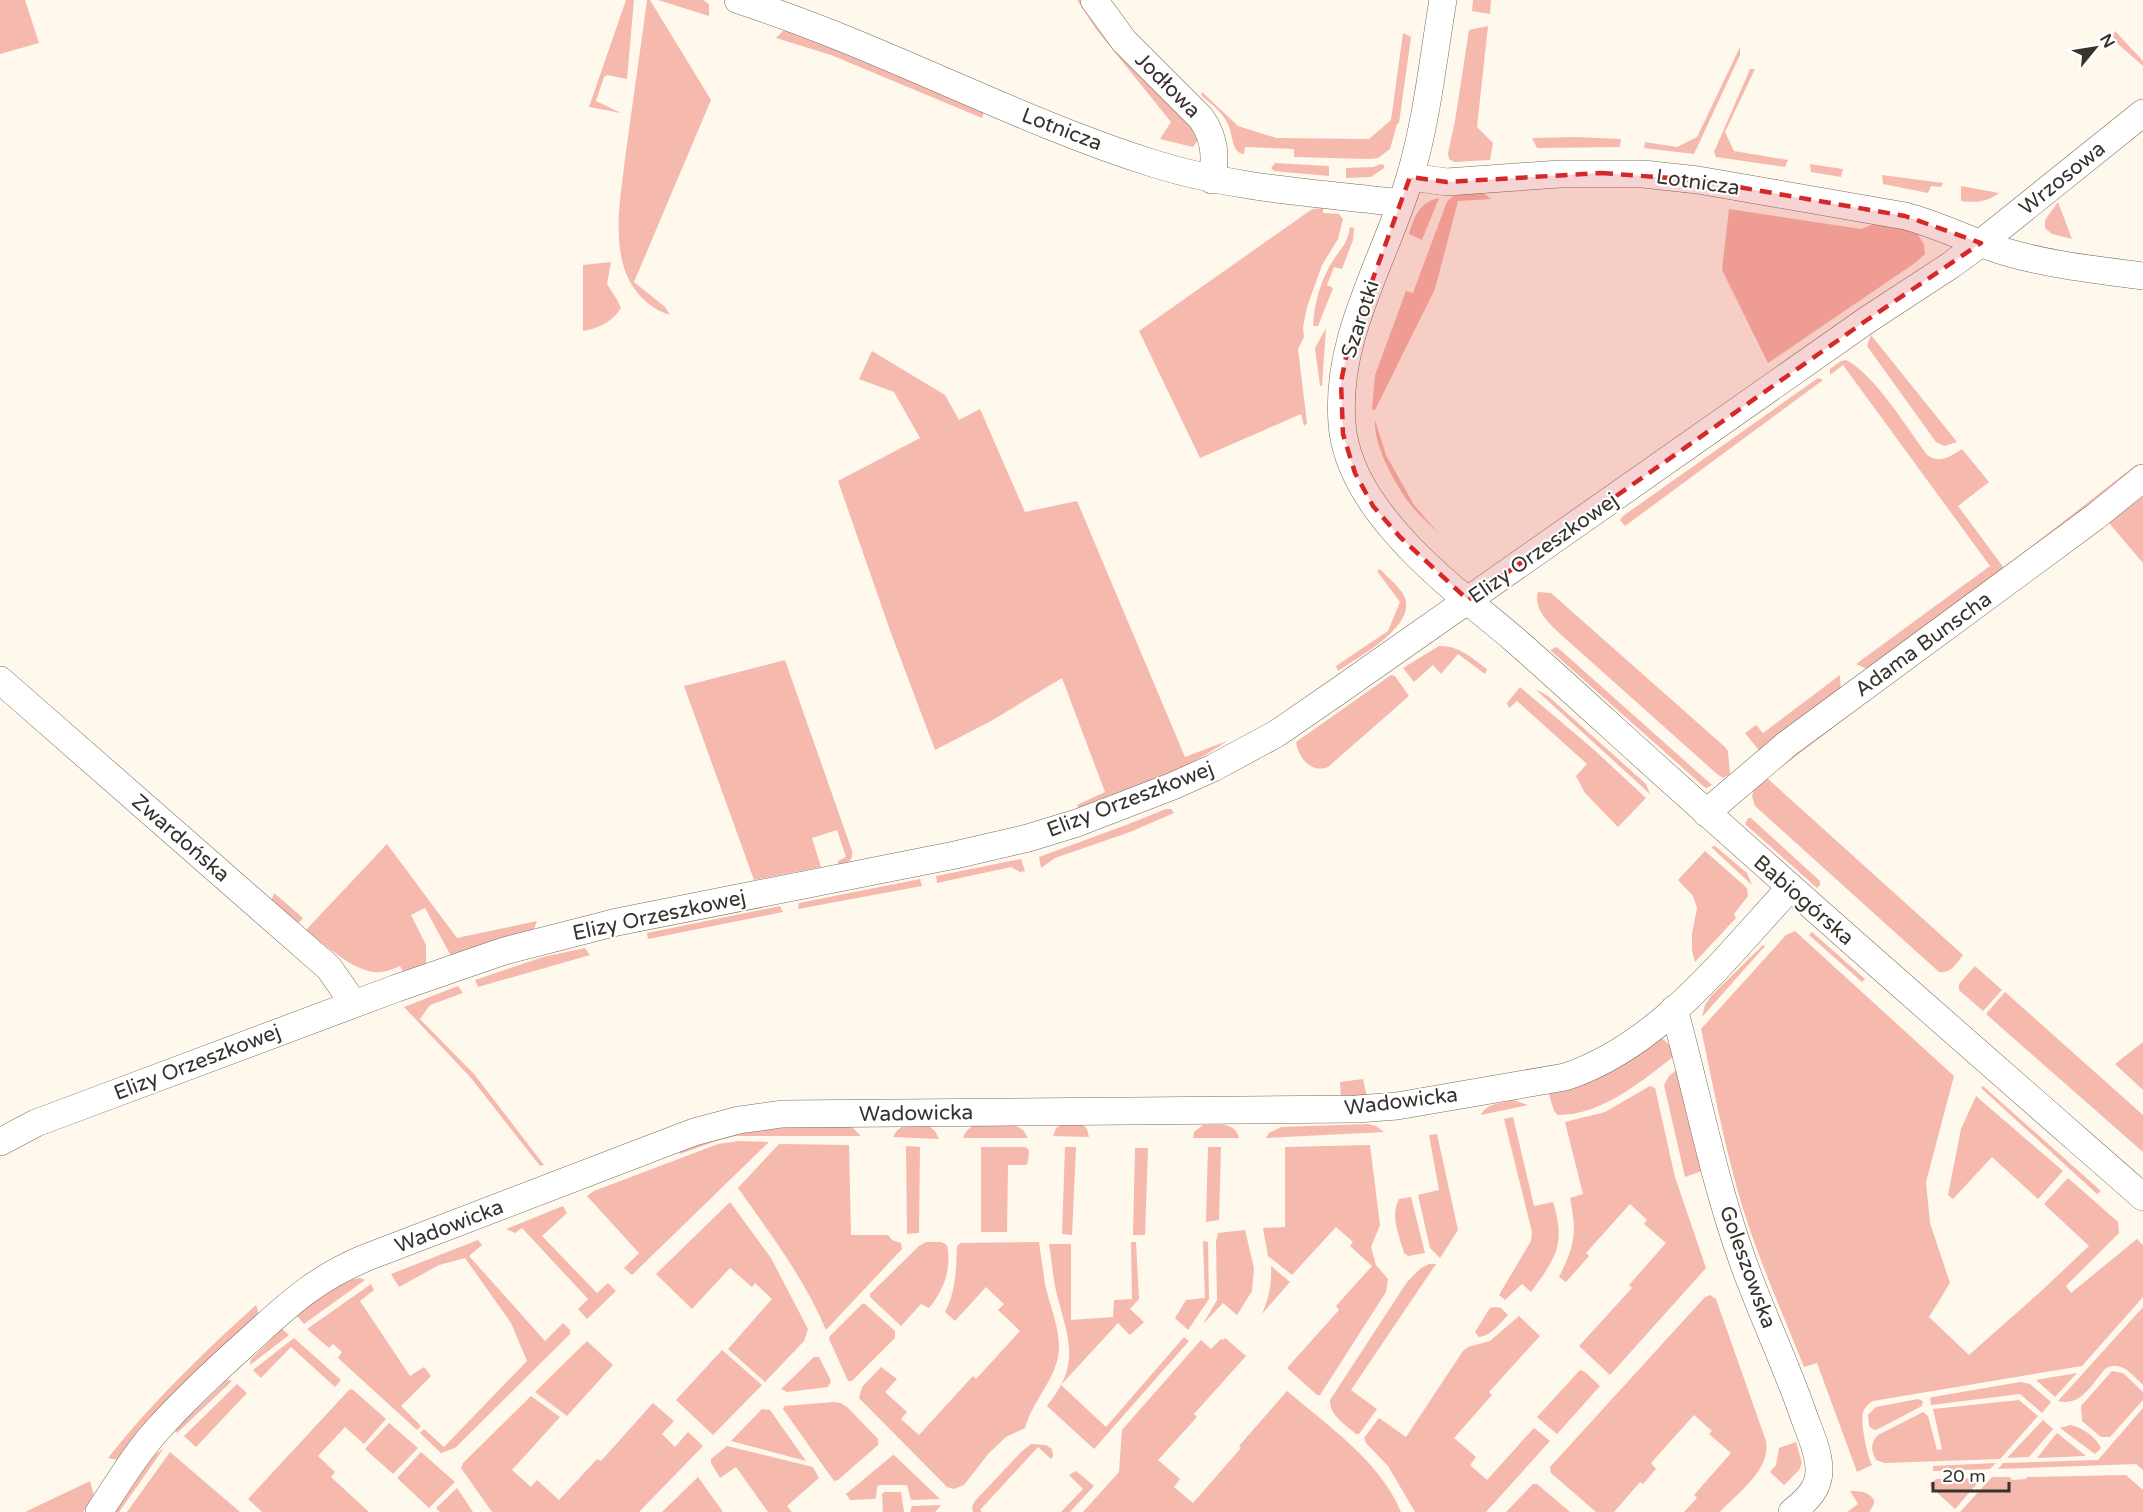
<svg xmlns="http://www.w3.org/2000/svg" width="2143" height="1512" font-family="'Varela Round',sans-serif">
<rect width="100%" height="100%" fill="#fef8ed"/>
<path fill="#f5b9ae" d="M0,0H25L39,43L0,54Z
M626,0H634L627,79L607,75L604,77L596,101L621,113L589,107Z
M647,0H650L711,100L634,282L665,307L670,315C647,308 629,288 623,264C614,231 621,193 625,159C632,106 640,53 647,0Z
M658,0H703L709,4V16Z
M1077,0H1082L1191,120L1198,140L1193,147L1160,139L1171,122L1096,29Z
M1473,0H1491L1490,14L1472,11Z
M1488,26L1477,127L1493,143L1490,160L1454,162L1449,159L1448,153L1455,121L1469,30Z
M783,31H791L984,112L982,118L831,55L776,38Z
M2115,31L2143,61V66L2118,44L2113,37Z
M1403,33L1411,37L1399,123L1397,124L1390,149L1378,158L1369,159L1294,157V149L1245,147L1244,154C1232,153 1233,137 1229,127C1224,113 1212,105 1201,95L1202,92L1238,126L1276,138L1369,139L1391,120Z
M1740,47V55L1694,154L1644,148L1645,142L1677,147L1697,137Z
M1750,69H1755L1725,132L1734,151L1788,160L1785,167L1716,157L1714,152Z
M1577,137L1621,139L1620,147L1537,148L1532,138Z
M1275,163L1328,166L1329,167V176L1274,171L1271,168Z
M1381,164L1384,165V168L1371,177L1346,178V168L1373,167Z
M1810,164L1843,169L1841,177L1811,172Z
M1882,175L1943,183L1941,187L1931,186L1928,193L1883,184Z
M1961,186L1999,193C1986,202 1977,203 1961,201Z
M1482,192L1491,199L1458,201L1435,289L1375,410L1372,409L1375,375L1406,291L1413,293L1446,204C1453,191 1469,193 1482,192Z
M1439,198L1422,240L1409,234C1414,217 1419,202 1439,198Z
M2058,202L2072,239L2052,234L2045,228V220Z
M1323,208V213L1339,214L1343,219L1338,239L1322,265L1307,307L1303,327L1304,337L1298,349L1307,423L1304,426L1301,414L1200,458L1139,331L1308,212L1313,209Z
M1729,209L1861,229L1876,223L1916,231L1924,245L1925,254L1915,263L1768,363L1722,270Z
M1350,227L1354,228L1353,240L1342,269L1334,267L1327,285L1333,288L1318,326H1313C1314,304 1321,278 1334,259C1343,246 1347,244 1350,227Z
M611,262L607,284L616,298L621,308C611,323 599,328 583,331V265Z
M1326,328L1322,386H1320L1315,348Z
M1871,335L1957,442L1944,446L1936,442L1867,346Z
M872,351L945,395L959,420L980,409L1025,512L1077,501L1185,757L1227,741C1182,772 1130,791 1079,811L1077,805L1105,792L1062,678L991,721L935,750L891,633L838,481L920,438L894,392L859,379Z
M1846,360C1874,374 1908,429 1927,455C1940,464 1950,457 1962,449L1989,482L1958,506L2004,568L2137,464V475L1874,672L1856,664L1990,566L1843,365L1830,375V369L1841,361Z
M1818,378L1823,380L1625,526L1620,520L1623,516Z
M1375,420L1386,455L1414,505L1439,534C1430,525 1419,515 1410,504C1395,484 1373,445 1375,420Z
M2143,496V563L2109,523Z
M1380,569C1387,577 1398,585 1403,594C1421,624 1358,657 1338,671L1336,666L1388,631L1400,602L1377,571Z
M1538,592L1551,593L1725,747L1728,751L1730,774L1723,778L1717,774L1558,632C1547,621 1533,608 1538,592Z
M1439,646C1458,645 1472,658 1487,669L1485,674L1458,654L1441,674L1433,665L1414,682L1403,668Z
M1557,647L1712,785L1706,788L1702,785L1550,650Z
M785,660L852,851C853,862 848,864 838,865V861L846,857L837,830L812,838L821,867L754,880L684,686Z
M1391,675L1395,676L1409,696L1328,767C1311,774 1298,757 1296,742Z
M1840,675L1841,696L1762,754L1745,733L1756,725L1763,733Z
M1520,687L1592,748L1646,798L1618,827L1585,793L1576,776L1587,764L1517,701L1509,708L1507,703Z
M1535,689L1548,696L1646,784L1650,794Z
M1858,698L1867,702L1767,778L1963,955C1956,964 1951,974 1939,972L1755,806L1752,797L1755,782Z
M1166,809H1171L1174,813L1130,832L1055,858L1041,868L1039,857L1126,825Z
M1748,818H1751L1820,881V885L1817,888L1745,824Z
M387,844L457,938L537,921L534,929L451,956L425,908L411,915L426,945V966L404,973L400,966C395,968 388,971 382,972C358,976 324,944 306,930Z
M1715,846L1747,873L1752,885L1711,847Z
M1705,851L1747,888L1748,896L1734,914L1736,918L1695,962L1692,951V934L1697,908L1693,896L1678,880Z
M1021,859L1025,871L1020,872L1011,867L937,883L936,876Z
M920,879L922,886L798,909L799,903Z
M274,893L303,918L297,925L271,902Z
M780,906L783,912L648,939L647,933Z
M1795,931L1954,1076L1926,1182L1930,1223L1950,1283L1929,1317L1969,1355L2038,1294L2089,1246L2044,1204L2068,1178L2118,1222L2119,1233L2066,1286L2071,1293L2137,1239L2143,1245V1297L2082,1366L1873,1401C1868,1404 1865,1407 1863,1412C1860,1422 1867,1455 1872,1465L1857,1472L1817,1363L1804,1367C1782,1312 1757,1256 1740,1199C1724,1143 1713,1086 1701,1029L1786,935Z
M1812,932L1865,979L1862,982L1809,935Z
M1763,945L1765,946L1702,1017L1705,1005L1711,996Z
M585,948L590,955L478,987L475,980L543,957Z
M1975,966L2002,990L1983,1011L1959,990V984Z
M458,986L463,993L430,1005L420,1019L474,1074L544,1165L540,1166L471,1078L404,1007Z
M2005,992L2143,1115V1152L1986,1014Z
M1653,1037L1663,1039L1678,1053C1644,1079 1604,1115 1558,1115L1554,1111L1548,1091Z
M2143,1042V1090L2115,1064Z
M1681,1066L1702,1171L1685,1177L1664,1085L1669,1076Z
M1363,1079L1367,1097L1341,1098L1340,1082Z
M1650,1086L1655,1088L1675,1177L1706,1268L1610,1375L1579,1346L1632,1288L1629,1285L1666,1243L1644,1224L1647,1220L1630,1204L1586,1253L1589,1256L1566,1282L1559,1277C1575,1245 1577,1233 1570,1198L1583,1194L1565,1122L1605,1112Z
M1983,1086L2101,1191L2097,1194L1981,1088Z
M1976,1096L2063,1171L2038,1199L1992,1157L1953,1199L1948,1195L1961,1129Z
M1513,1100L1528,1105L1481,1115C1486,1103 1502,1103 1513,1100Z
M1513,1117L1534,1206L1553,1202C1566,1244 1556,1258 1531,1292L1522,1284L1505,1300L1499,1295L1531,1241L1532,1232L1504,1119Z
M1009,1121L1023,1130L1028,1138H963C969,1119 993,1122 1009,1121Z
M842,1123L851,1126L861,1136H736L716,1141L680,1154L679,1151L735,1132Z
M1064,1123H1081L1087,1129L1089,1137L1053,1136L1056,1128Z
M927,1124L935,1131L939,1139L893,1137C900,1122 912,1124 927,1124Z
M1368,1124L1376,1126L1384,1132L1266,1138L1269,1133L1281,1127Z
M1203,1125C1217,1125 1235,1121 1239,1138H1193L1194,1132Z
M1437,1134L1458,1230L1440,1258L1430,1248L1418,1195L1439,1190L1429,1135Z
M739,1141L769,1142L632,1275L624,1268L639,1253L587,1196L594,1191L718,1144Z
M779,1144L849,1145L851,1235H888L892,1240L901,1243L902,1249L826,1330C804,1278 770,1233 738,1188Z
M1370,1145L1380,1225L1371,1247L1376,1265L1388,1279L1386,1292L1320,1395H1317L1287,1368L1339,1310L1336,1306L1372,1266L1350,1246L1353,1242L1336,1227L1292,1275L1268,1256L1263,1228L1285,1227V1147Z
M906,1146L920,1147L919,1233L907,1234Z
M981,1147H1025L1029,1150L1028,1162L1026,1165H1008L1007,1232H981Z
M1065,1147H1076L1072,1235L1062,1234Z
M1208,1147H1221L1219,1220L1206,1222Z
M1135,1148H1148L1145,1235H1133Z
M1411,1197L1425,1253L1408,1256L1404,1253C1399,1235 1390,1216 1399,1199Z
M730,1202L771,1258L808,1329L804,1341L765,1382L728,1349L772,1299L755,1283L752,1287L730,1268L692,1309L656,1274Z
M563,1206L567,1213L542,1236L597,1293L608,1283L616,1291L587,1319L578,1309L588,1299L522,1228L515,1233L506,1229Z
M1245,1230L1254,1268L1252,1291L1237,1315L1223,1303L1203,1324L1217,1300L1216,1242L1218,1233Z
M478,1240L482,1245L469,1256L545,1341L563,1323L570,1330V1334L455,1448L441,1453L420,1433L424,1429L444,1447L527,1361L511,1323L465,1258L439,1265L399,1287L391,1274Z
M1203,1241L1208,1242L1209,1299L1188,1330L1175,1318L1186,1300L1205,1298Z
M926,1242H941L947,1245C952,1268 944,1290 929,1308L921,1304L901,1326L870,1297V1294L919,1246Z
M1039,1242C1041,1256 1043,1270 1045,1284C1050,1308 1064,1336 1057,1361C1051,1384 1032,1403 1025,1428L1006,1437L989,1453L964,1485L954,1489L947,1487L859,1398L862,1387L881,1367L897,1379L885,1392L907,1412L901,1419L919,1435L973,1376L976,1379L1020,1331L998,1310L1004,1304L986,1287L955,1321L945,1312C956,1291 956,1270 957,1246L961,1243Z
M1131,1242H1136L1139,1299L1130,1309L1144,1322L1130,1335L1118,1323L1061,1385L1106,1427L1184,1337L1189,1341L1094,1449L1047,1406C1081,1364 1069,1341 1057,1295C1053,1279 1052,1261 1049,1244H1071V1320L1113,1317L1114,1300L1132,1299Z
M1429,1264H1436L1351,1390L1377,1409L1359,1434H1356C1346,1425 1329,1415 1330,1400L1407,1282L1421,1268Z
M1271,1266L1290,1282L1262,1314C1269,1298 1272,1284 1271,1266Z
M360,1278L365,1280L304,1324L297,1316C315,1300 335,1281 360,1278Z
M371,1284L374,1290L360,1301L410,1376L424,1367L431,1376L401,1406L421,1426L417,1430L338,1358L342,1352L333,1344L329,1348L307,1329Z
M1710,1295L1716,1299L1766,1441C1771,1470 1738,1492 1720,1512H1684L1697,1498L1694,1495L1731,1453L1709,1434L1712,1431L1694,1415L1651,1463L1656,1469L1643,1484L1640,1482L1614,1512H1596L1551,1473L1550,1467L1705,1297Z
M862,1304H865L895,1331V1338L852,1381H848L829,1339L830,1336Z
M256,1305L259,1314L117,1460L108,1458C152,1402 203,1353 256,1305Z
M1495,1307L1501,1308L1508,1315C1500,1323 1491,1336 1479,1337L1475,1332L1490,1308Z
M2143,1307V1385C2132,1375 2121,1359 2105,1369C2092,1384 2081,1407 2058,1401Z
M1519,1316L1540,1336L1489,1392L1492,1395L1454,1438L1476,1457L1470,1465L1487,1480L1534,1428L1550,1441L1486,1512H1415L1388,1466L1366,1443L1364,1438L1379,1418L1406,1437L1463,1351L1468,1347L1490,1341Z
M282,1329L289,1335L250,1365L251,1359Z
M294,1338L341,1380L335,1387L291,1347L261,1378L253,1370Z
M1225,1338L1246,1356L1194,1414L1197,1417L1158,1460L1180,1479L1174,1487L1193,1503L1241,1448L1239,1446L1287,1391C1328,1426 1380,1461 1401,1512H1083L1119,1472L1122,1430L1201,1340L1211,1349L1221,1339L1223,1340Z
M587,1341L613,1365L567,1416L535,1392Z
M722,1350L762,1385L713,1435L676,1400Z
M814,1357H819L831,1381L828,1387L787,1392L781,1389Z
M1580,1370L1585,1372L1600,1386L1557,1434L1537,1417Z
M2112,1371L2123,1373L2143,1392V1400L2110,1437H2101L2082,1421L2081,1406Z
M2077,1373L2055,1397L2036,1380Z
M227,1380L232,1381L177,1433L175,1430Z
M2020,1382L2030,1384L2051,1402L2042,1413L2020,1394L1931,1405L1930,1398L1933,1397Z
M237,1384L247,1393L196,1447L184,1436Z
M352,1389L386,1419L364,1444L345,1427L318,1456L335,1472L331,1477L369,1512H262L248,1499L349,1390Z
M531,1396L560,1417L512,1470L531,1487L537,1480L559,1500L597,1459L601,1461L653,1403L674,1421L662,1434L675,1447L688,1432L703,1446L639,1512H492L461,1468L463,1463Z
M1918,1399L1923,1401L1922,1406L1878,1429L1874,1430L1869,1426L1868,1415L1876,1407Z
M2019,1400L2038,1416L2000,1459L1884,1463L1876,1460C1871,1450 1870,1443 1878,1435L1923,1412L1928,1416L1937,1450L1942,1449L1933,1409Z
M834,1402L841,1403L847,1407L878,1439V1445L838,1480L834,1481L783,1409L784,1406Z
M2143,1408V1470L2136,1464L1998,1469L2003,1463L2098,1460Z
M762,1409L770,1410L806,1461L731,1441Z
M2043,1420L2053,1429L2029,1457L2007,1458Z
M389,1423L418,1448L393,1474L365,1449Z
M2071,1425C2083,1428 2096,1437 2101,1448L2095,1454L2060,1428Z
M2057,1433L2086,1456L2037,1458Z
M1796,1442L1802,1463L1799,1470L1784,1485L1770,1472L1776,1465L1779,1448Z
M1031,1444L1046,1445L1052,1449L1053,1456L1051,1459L1038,1447L980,1510L982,1512H973L972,1508L974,1502L1021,1452Z
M727,1446L813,1467L819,1478L787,1506L792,1512H768L736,1467L720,1478L711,1463V1459Z
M164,1448L119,1512H114C127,1492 144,1460 164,1448Z
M170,1452L240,1512H127Z
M421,1452L455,1482L429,1508L397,1478Z
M893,1455L895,1456L940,1499L911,1500L907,1485H879L877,1487L876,1498L874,1499L850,1500L846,1494Z
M1996,1463L1990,1469L1933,1471V1466Z
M1076,1471L1094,1486L1070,1512H1061L1083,1489L1069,1475Z
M2126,1475L2143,1490V1512H1960L1992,1477H2010L2012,1480L2026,1479L2027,1477Z
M698,1477L723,1512H662Z
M1982,1478L1955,1509L1931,1487L1930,1484L1936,1479Z
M90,1481L94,1495L83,1512H25Z
M1533,1484H1537L1570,1512H1506Z
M457,1488L473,1512H440L436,1508Z
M1850,1491C1860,1491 1868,1491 1874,1500V1504L1869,1512H1847L1858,1504Z
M884,1492H901L904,1512H883L882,1494Z
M941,1505L935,1512H910L912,1506Z"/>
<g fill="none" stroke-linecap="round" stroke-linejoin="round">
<g stroke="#756e61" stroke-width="28">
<path id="minor" d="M738,0C880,45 1012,119 1155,164C1235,189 1318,193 1401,203
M1094,0L1124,41L1201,118C1215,138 1216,156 1212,180
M1443,0C1433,59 1427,120 1410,177C1385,261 1331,342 1343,433C1349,472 1372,506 1398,535C1432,574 1475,606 1515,640C1548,669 1581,699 1614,729C1788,887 1966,1042 2143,1197
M1410,177L1447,182L1560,174H1643L1698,180L1905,216C1940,225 1971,242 2006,252C2050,265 2097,270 2143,276
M0,680L329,968L354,1004
M1706,813L1787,744L2095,517L2143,478
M1674,1009C1697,1092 1713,1178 1742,1259C1760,1310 1784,1360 1802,1411C1808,1429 1818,1448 1819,1468C1820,1488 1807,1500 1792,1512
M0,1142L36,1123L397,988L504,951L617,922L955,855L1028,838L1077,823L1173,786L1213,768L1276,734L1337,692L1867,320L1951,265L1981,243L2143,113
M99,1512C118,1484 135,1454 158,1429C185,1399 216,1370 246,1343C288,1305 313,1280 365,1258L694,1132L739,1120L782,1114L1357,1109L1397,1106L1565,1077C1659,1046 1725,958 1790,888"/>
</g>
<use href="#minor" stroke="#fff" stroke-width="27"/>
</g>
<path fill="#d62828" fill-opacity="0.2" stroke="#d62828" stroke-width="4.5" stroke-dasharray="12 8" stroke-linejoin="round" d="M1601,173L1698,180L1905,216L1981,243L1867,320L1468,600L1400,537L1373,506L1355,473L1343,434L1341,382L1348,347L1410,177L1447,182Z"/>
<g text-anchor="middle" stroke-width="4.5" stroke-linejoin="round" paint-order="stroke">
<g font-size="21" fill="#36332d" stroke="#fff">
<text transform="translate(1168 85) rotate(45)" y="7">Jodłowa</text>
<text transform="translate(1062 129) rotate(21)" y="7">Lotnicza</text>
<text transform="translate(2062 178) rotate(-39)" y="7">Wrzosowa</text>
<text transform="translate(1698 182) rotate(8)" y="7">Lotnicza</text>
<text transform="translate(1360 319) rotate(-72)" y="7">Szarotki</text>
<text transform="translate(1543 548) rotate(-35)" y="7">Elizy Orzeszkowej</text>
<text transform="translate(1923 644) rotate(-36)" y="7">Adama Bunscha</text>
<text transform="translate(1130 799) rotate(-21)" y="7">Elizy Orzeszkowej</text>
<text transform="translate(181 838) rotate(41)" y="7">Zwardońska</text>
<text transform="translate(1804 900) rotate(41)" y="7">Babiogórska</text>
<text transform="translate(659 915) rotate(-12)" y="7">Elizy Orzeszkowej</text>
<text transform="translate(197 1062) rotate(-21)" y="7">Elizy Orzeszkowej</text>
<text transform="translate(1401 1101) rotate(-7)" y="7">Wadowicka</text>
<text transform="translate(916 1113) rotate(-1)" y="7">Wadowicka</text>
<text transform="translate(449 1226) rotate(-21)" y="7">Wadowicka</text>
<text transform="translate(1748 1267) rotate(70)" y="7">Goleszowska</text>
</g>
</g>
<g transform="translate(2095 48) rotate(60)" stroke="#ffffff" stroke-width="4.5" paint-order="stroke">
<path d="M0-4.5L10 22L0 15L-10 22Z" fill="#36332d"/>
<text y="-9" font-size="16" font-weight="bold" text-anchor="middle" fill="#36332d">N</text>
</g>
<path d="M1933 1482v9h76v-9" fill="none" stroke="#36332d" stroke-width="3"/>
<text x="1942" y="1482" font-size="18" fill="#36332d" stroke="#ffffff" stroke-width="4.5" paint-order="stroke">20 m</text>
</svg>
